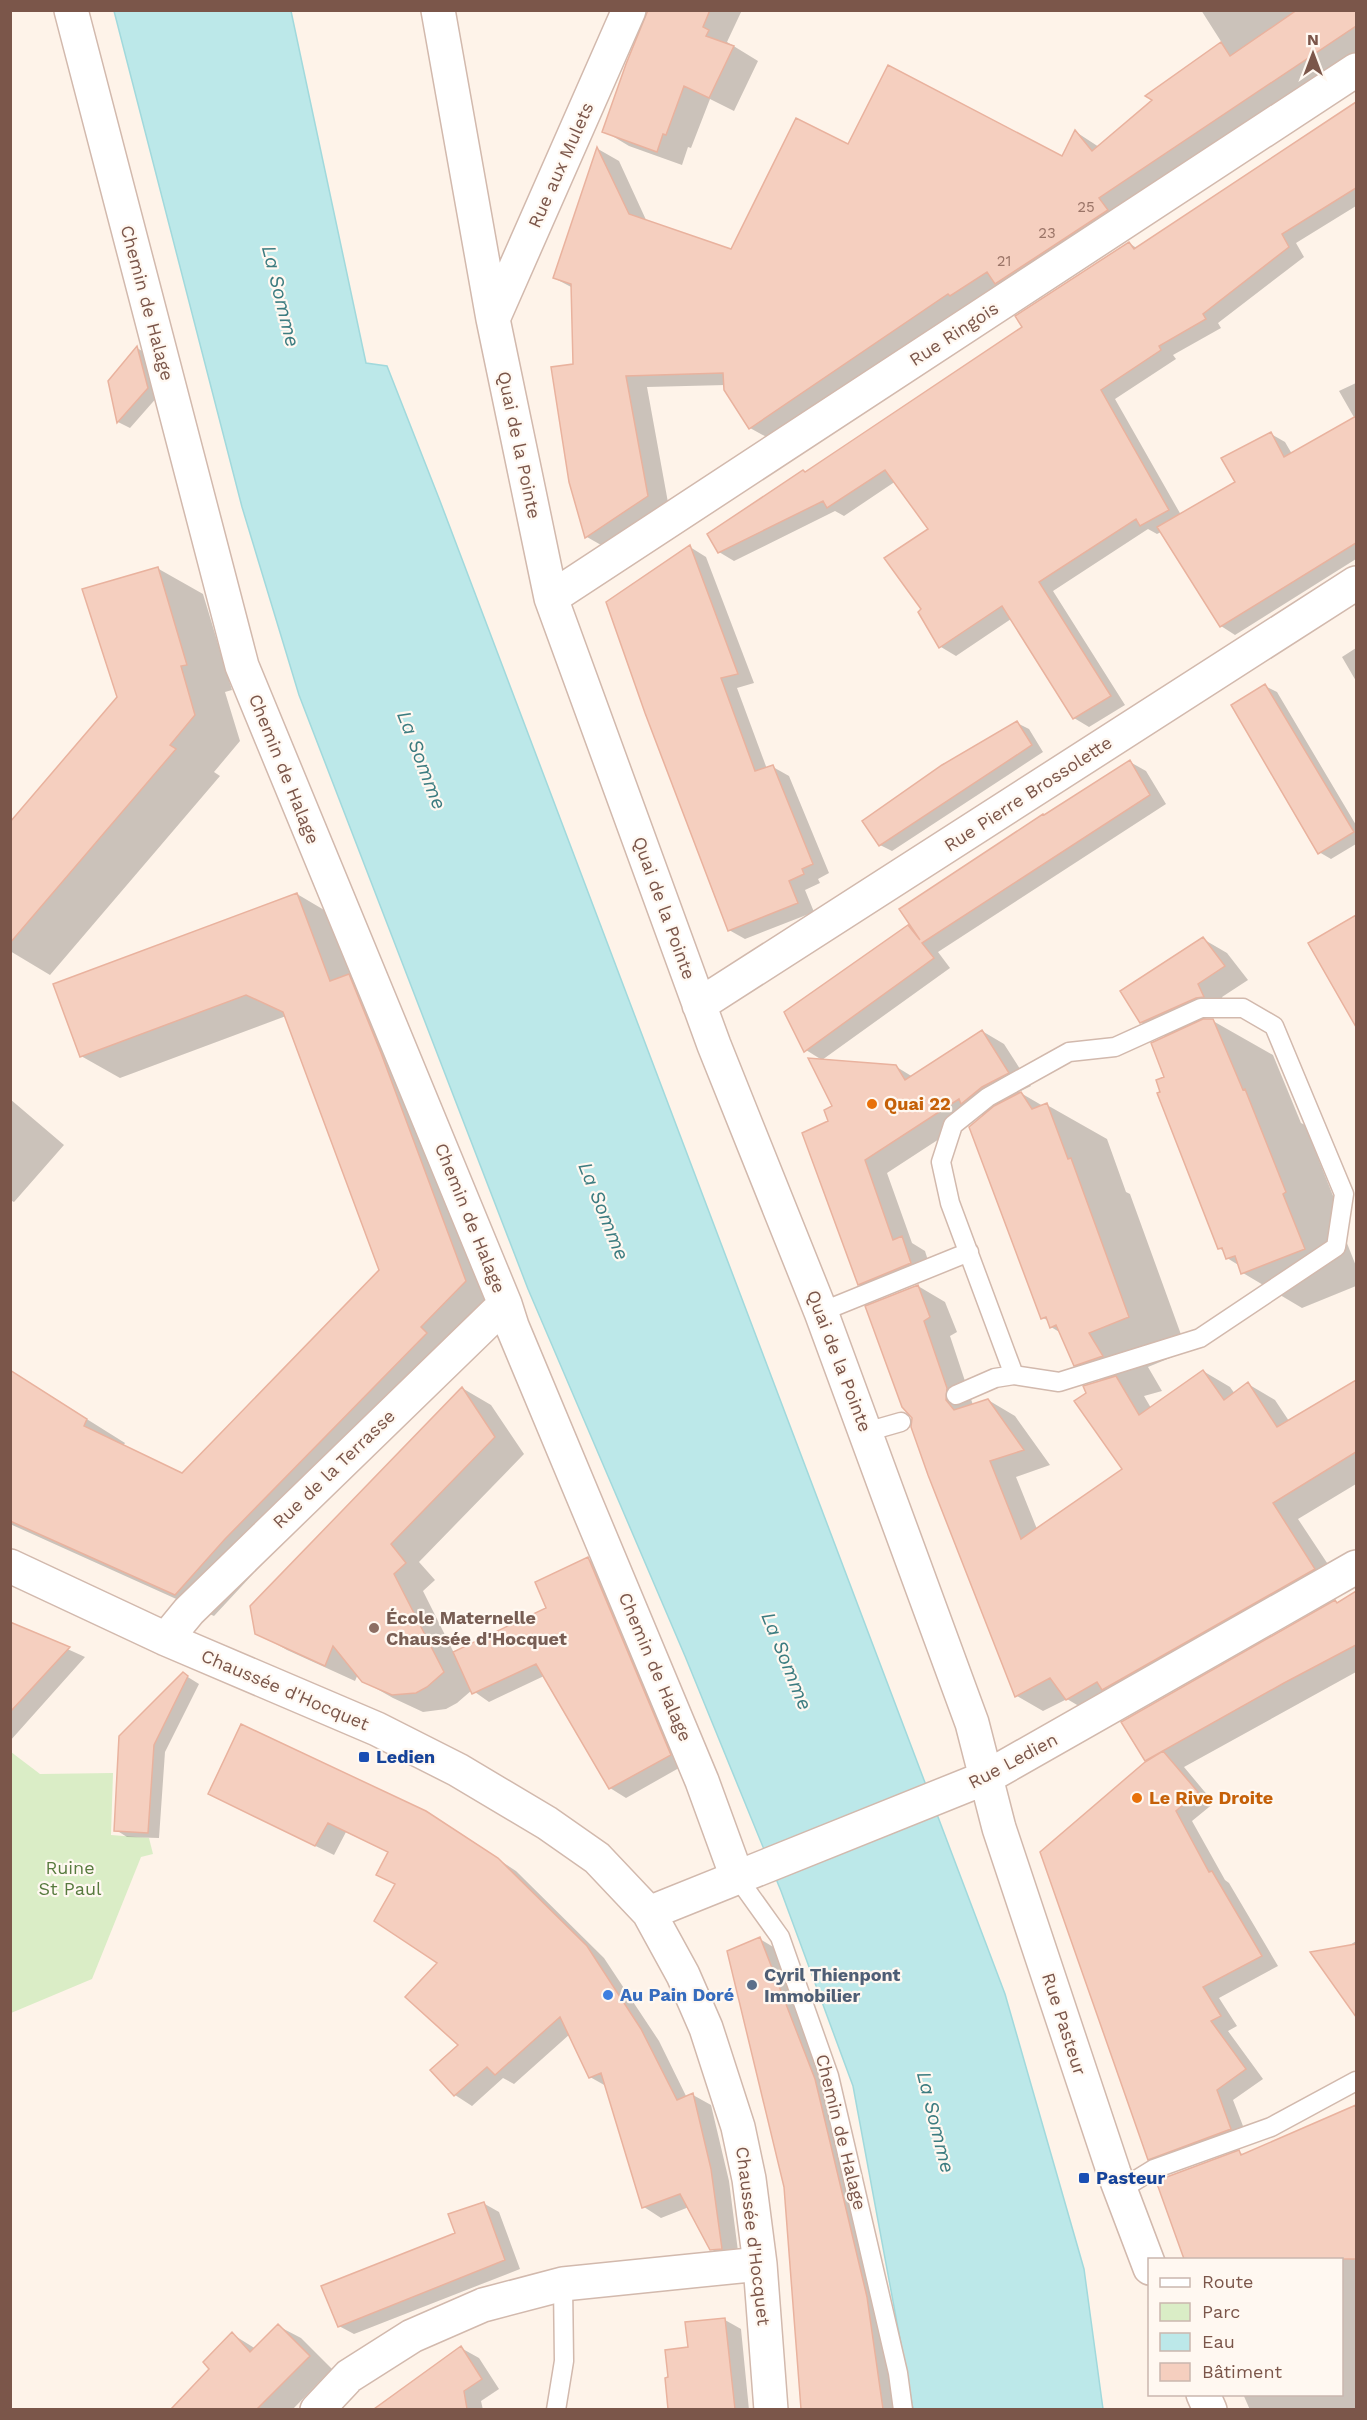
<svg xmlns="http://www.w3.org/2000/svg" width="1367" height="2420" font-family="'Work Sans',sans-serif">
<rect width="100%" height="100%" fill="#fef3e9"/>
<path fill="#daedc6" d="M11,1752L40,1774L113,1773L111,1835L149,1838L153,1854L141,1857L92,1979L11,2013Z"/>
<path fill="#bce8e9" stroke="#a1d9dc" stroke-width="1.5" d="M114,11H291L366,363L387,366L440,501L1005,1994L1084,2269L1103,2409H913L853,2086L781,1891L685,1656L528,1289L299,695L242,507Z"/>
<path fill="#0003" d="M648,10H742L727,42L758,61L734,111L710,99L691,148L688,147L682,165L629,146L604,131L648,18Z
M1201,10H1356V52L772,440L750,428L726,385L647,387L669,508L608,549L587,537L575,365L573,288L554,278L598,149L619,161L647,222L732,250L848,146L1063,158L1076,132L1099,147L1155,100L1147,95L1222,43Z
M1356,104V206L1296,243L1304,257L1218,323L1221,328L1173,355L1176,359L1115,399L1181,515L1237,483L1271,434L1285,442L1292,454L1355,419L1339,391L1356,383V559L1235,635L1221,626L1161,532L1157,534L1148,529L1053,591L1125,705L1089,727L1074,718L1011,619L956,656L941,647L923,610L931,530L896,481L844,516L835,511L734,561L719,552L806,473L1024,327L1129,243L1138,249Z
M137,348L149,355L159,395L130,428L118,422L110,381Z
M690,547L706,557L754,683L737,688L767,769L773,767L789,776L829,873L818,879L820,883L805,890L814,912L745,939L729,930Z
M157,568L203,594L232,690L225,692L240,741L214,772L220,776L50,975L10,951V824L119,697Z
M1356,648V681L1342,657Z
M1265,686L1277,692L1356,825V844L1331,859L1319,852Z
M1017,723L1029,729L1043,752L892,851L880,845Z
M1130,762L1146,771L1166,804L938,952L950,968L822,1060L806,1050L908,927L915,931Z
M297,894L336,917L504,1304L214,1616L10,1524V1371L125,1443L123,1446L182,1474L381,1270L286,1016L120,1078L81,1056Z
M1356,917V1024L1310,943Z
M1203,939L1227,953L1248,980L1222,997L1227,1010L1199,1021H1213L1273,1055L1301,1123L1305,1125L1345,1226L1341,1228L1356,1266V1286L1302,1308L1243,1273L1240,1266L1227,1258L1225,1252L1219,1248L1161,1093L1166,1078L1167,1037L1141,1022Z
M982,1031L1004,1044L1031,1086L1019,1092L1043,1106L1047,1105L1107,1139L1126,1192L1130,1194L1187,1351L1148,1367L1162,1391L1144,1396L1151,1408L1203,1371L1230,1387L1235,1394L1248,1384L1275,1400L1289,1421L1350,1385L1356,1389V1484L1298,1519L1341,1584L1094,1715L1067,1699L1043,1711L1017,1696L930,1474L918,1286L945,1302L957,1332L950,1336L973,1405L988,1400L1015,1416L1050,1465L1016,1477L1037,1529L1124,1470L1104,1381L1075,1364L1061,1333L1051,1327L1049,1321L1043,1318L984,1116L979,1113L887,1173L912,1243L925,1251L933,1276L881,1297L859,1284L830,1122L895,1066L913,1077Z
M10,1099L64,1145L14,1202L10,1200Z
M462,1388L491,1405L524,1454L419,1562L435,1580L423,1591L454,1653L548,1609L588,1559L604,1568L686,1764L626,1798L610,1788L544,1676L489,1702L472,1690L457,1703L446,1709L423,1712L393,1698L363,1681L358,1674L355,1681L287,1650L257,1633Z
M1356,1592V1672L1184,1767L1214,1803L1192,1821L1225,1880L1229,1883L1278,1966L1219,1998L1237,2026L1228,2031L1263,2079L1233,2100L1248,2139L1167,2169L1149,2158V1762L1123,1723Z
M10,1623L85,1657L10,1741Z
M183,1674L199,1684L165,1752L159,1838L127,1837L116,1830Z
M210,1794L444,1824L516,1871L604,1958L659,2041L687,2098L693,2095L711,2105L729,2181L739,2259L729,2260L711,2249L689,2207L661,2218L644,2207L606,2086L590,2077L570,2034L514,2084L503,2078L472,2106L455,2095L460,2045L440,1963L396,1885L378,1874L390,1853L346,1832L334,1855Z
M760,1939L775,1948L830,2089L897,2410H803L786,2186Z
M1356,1941V2015L1313,1953L1347,1947Z
M1356,2107V2410H1250L1243,2394H1342V2260H1185L1158,2182L1239,2152L1244,2155Z
M483,2203L499,2212L520,2269L354,2334L339,2326L457,2234Z
M725,2320L741,2329L749,2410H669L667,2379H670L689,2348Z
M278,2326L301,2338L332,2369L292,2410H173L211,2369L232,2334L256,2349Z
M461,2348L479,2358L499,2389L481,2401L483,2410H393Z"/>
<path fill="#f5cfbf" stroke="#e9b29e" stroke-width="1.5" d="M648,10H710L703,27L709,30L706,36L734,46L709,98L684,86L666,135L663,134L657,152L602,132L626,64Z
M1297,10H1356V26L1099,198L1108,210L995,284L987,272L950,296L948,294L749,429L724,390L723,373L626,376L648,496L585,538L569,482L551,367L573,364L571,284L553,278L597,147L629,214L731,249L796,118L848,144L888,65L1062,156L1075,130L1092,151L1152,100L1145,96L1221,42L1230,56Z
M1356,102V188L1282,234L1289,247L1203,314L1206,319L1159,346L1161,350L1101,390L1169,510L1140,526L1136,519L1039,582L1111,696L1073,719L1002,606L939,648L918,612L921,609L884,558L928,529L885,470L827,508L823,501L718,553L707,534L803,470L805,472L844,446L1022,327L1015,316L1129,242L1134,249Z
M137,346L148,388L117,423L108,381Z
M1356,416V543L1220,627L1157,527L1235,482L1221,458L1271,432L1284,457Z
M690,545L738,674L721,678L755,771L773,765L813,864L802,869L804,874L789,881L798,903L728,931L645,713L606,602Z
M158,567L187,665L181,666L195,715L170,745L176,749L10,943V822L117,697L82,589Z
M1265,684L1354,832L1318,854L1231,705Z
M1017,721L1032,745L879,846L862,821L942,765Z
M1130,760L1150,795L922,943L934,958L804,1052L784,1012L908,925L920,940L899,909L1043,814L1044,815Z
M297,893L330,981L349,974L381,1053L466,1281L421,1327L427,1333L225,1539L175,1595L10,1521V1370L87,1419L84,1426L182,1473L379,1270L283,1012L246,995L80,1057L53,984Z
M1356,915V1027L1308,943Z
M1203,937L1225,966L1198,984L1204,997L1196,998L1140,1023L1120,991Z
M1203,1019H1213L1243,1090L1245,1089L1286,1192L1283,1194L1305,1249L1241,1274L1235,1256L1226,1259L1222,1248L1218,1249L1157,1093L1160,1092L1156,1080L1164,1077L1151,1043Z
M982,1030L1009,1073L982,1087L961,1104L959,1099L865,1160L893,1240L902,1236L911,1263L858,1285L802,1133L828,1121L824,1110L832,1106L808,1058L896,1065L905,1080Z
M1021,1092L1032,1109L1047,1103L1068,1159L1071,1158L1129,1317L1089,1333L1103,1356L1074,1366L1056,1325L1050,1328L1046,1317L1041,1319L969,1127L994,1106Z
M918,1285L930,1317L924,1321L947,1388L946,1400L954,1410L988,1399L1024,1450L990,1461L1021,1539L1122,1469L1074,1401L1086,1393L1083,1386L1116,1376L1139,1415L1203,1370L1224,1400L1248,1382L1277,1427L1356,1380V1452L1273,1503L1315,1569L1102,1690L1097,1682L1066,1700L1050,1678L1015,1697L928,1475L911,1427L912,1418L902,1407L865,1306Z
M462,1387L495,1437L391,1544L406,1563L394,1574L444,1672L427,1687L416,1693L392,1695L362,1682L333,1646L325,1666L255,1634L250,1606Z
M588,1557L671,1755L609,1789L536,1664L472,1694L453,1652L546,1608L535,1582Z
M1356,1591V1645L1284,1683L1145,1761L1121,1722L1335,1600L1337,1603Z
M10,1622L70,1647L10,1712Z
M183,1672L188,1676L154,1745L148,1833L114,1831L119,1736Z
M241,1724L426,1811L498,1858L587,1946L641,2029L677,2100L693,2093L711,2169L722,2249L710,2250L680,2194L642,2208L601,2073L589,2078L560,2017L495,2075L487,2067L454,2096L430,2070L458,2045L405,1997L437,1963L374,1921L395,1884L376,1875L388,1852L328,1823L315,1846L208,1794Z
M1163,1751L1198,1792L1176,1811L1209,1872L1212,1871L1262,1956L1203,1987L1221,2016L1211,2021L1246,2069L1217,2090L1231,2129L1148,2160L1040,1852L1145,1762Z
M760,1937L815,2079L867,2297L883,2409H801L784,2187L727,1951Z
M1356,1944V2017L1310,1952Z
M1356,2105V2259H1184L1156,2181L1239,2150L1241,2155Z
M484,2202L505,2260L338,2327L321,2286L455,2233L448,2214Z
M725,2318L735,2409H668L665,2378L668,2377L665,2350L688,2347L685,2322Z
M278,2324L310,2356L257,2409H171L209,2369L203,2362L232,2332L250,2352Z
M461,2346L482,2379L464,2391L467,2409H374Z"/>
<g fill="none" stroke-linecap="round" stroke-linejoin="round">
<g stroke="#d2b9ad" stroke-width="21">
<path id="service" d="M821,1312L969,1252
M956,1395L995,1378L1014,1375L1059,1382L1200,1338L1336,1247L1344,1194L1274,1026L1243,1008H1201L1115,1047L1069,1052L988,1097L953,1125L941,1162L950,1203L1014,1375
M866,1432L901,1422
M737,1877L780,1937L829,2076L898,2373L903,2410
M1120,2190L1154,2169L1271,2127L1356,2081
M556,2410L564,2361L563,2284"/>
</g>
<g stroke="#d2b9ad" stroke-width="36">
<path id="minor" d="M71,10L242,666L505,1304L512,1326L702,1781L737,1877
M438,10L493,319L551,598L714,1045L821,1312L972,1723L999,1828L1114,2173L1150,2268
M493,319L629,10
M551,598L1356,70
M699,1005L1356,583
M10,1566L166,1639L377,1729L458,1770L547,1823L597,1858L649,1913L683,1975L706,2028L738,2127L749,2179L760,2264L771,2410
M166,1639L189,1611L505,1304
M649,1913L985,1778L1356,1567
M1203,2394L1210,2410
M317,2410L349,2376L412,2336L483,2305L563,2284L760,2264"/>
</g>
<use href="#service" stroke="#fff" stroke-width="18"/>
<use href="#minor" stroke="#fff" stroke-width="33"/>
</g>
<g fill="#e8710a" stroke="#fff8f1" stroke-width="2">
<circle cx="872" cy="1104" r="6"/>
<circle cx="1137" cy="1798" r="6"/>
</g>
<circle fill="#8d6e63" stroke="#fff8f1" stroke-width="2" cx="374" cy="1628" r="6"/>
<g fill="#1a4fb4" stroke="#fff8f1" stroke-width="2">
<rect x="358" y="1751" width="12" height="12" rx="3"/>
<rect x="1078" y="2172" width="12" height="12" rx="3"/>
</g>
<circle fill="#5c6f8a" stroke="#fff8f1" stroke-width="2" cx="752" cy="1985" r="6"/>
<circle fill="#3f7fe0" stroke="#fff8f1" stroke-width="2" cx="608" cy="1995" r="6"/>
<g text-anchor="middle" stroke-width="4.5" stroke-linejoin="round" paint-order="stroke">
<g font-size="15" fill="#9a7467">
<text x="1086" y="212">25</text>
<text x="1047" y="238">23</text>
<text x="1004" y="266">21</text>
</g>
<g font-size="18" fill="#7b564a" stroke="#fff8f1">
<text transform="translate(561 165) rotate(-66)" y="6">Rue aux Mulets</text>
<text transform="translate(147 303) rotate(75)" y="6">Chemin de Halage</text>
<text transform="translate(954 334) rotate(-33)" y="6">Rue Ringois</text>
<text transform="translate(519 445) rotate(78)" y="6">Quai de la Pointe</text>
<text transform="translate(284 769) rotate(68)" y="6">Chemin de Halage</text>
<text transform="translate(1028 794) rotate(-33)" y="6">Rue Pierre Brossolette</text>
<text transform="translate(664 908) rotate(70)" y="6">Quai de la Pointe</text>
<text transform="translate(470 1218) rotate(68)" y="6">Chemin de Halage</text>
<text transform="translate(839 1361) rotate(69)" y="6">Quai de la Pointe</text>
<text transform="translate(334 1469) rotate(-44)" y="6">Rue de la Terrasse</text>
<text transform="translate(655 1667) rotate(67)" y="6">Chemin de Halage</text>
<text transform="translate(285 1690) rotate(23)" y="6">Chaussée d'Hocquet</text>
<text transform="translate(1013 1761) rotate(-28)" y="6">Rue Ledien</text>
<text transform="translate(1064 2024) rotate(72)" y="6">Rue Pasteur</text>
<text transform="translate(841 2132) rotate(76)" y="6">Chemin de Halage</text>
<text transform="translate(753 2236) rotate(83)" y="6">Chaussée d'Hocquet</text>
</g>
<g font-size="18" font-weight="bold" fill="#c56008" stroke="#fff8f1" text-anchor="start">
<text x="884" y="1110">Quai 22</text>
<text x="1149" y="1804">Le Rive Droite</text>
</g>
<g font-size="18" font-weight="bold" fill="#785e54" stroke="#fff8f1" text-anchor="start">
<text x="386" y="1624">École Maternelle<tspan x="386" dy="21">Chaussée d'Hocquet</tspan></text>
</g>
<g font-size="18" font-weight="bold" fill="#164399" stroke="#fff8f1" text-anchor="start">
<text x="376" y="1763">Ledien</text>
<text x="1096" y="2184">Pasteur</text>
</g>
<g font-size="18" fill="#577a3e" stroke="#fff8f1">
<text x="70" y="1874">Ruine<tspan x="70" dy="21">St Paul</tspan></text>
</g>
<g font-size="18" font-weight="bold" fill="#4e5e75" stroke="#fff8f1" text-anchor="start">
<text x="764" y="1981">Cyril Thienpont<tspan x="764" dy="21">Immobilier</tspan></text>
</g>
<g font-size="18" font-weight="bold" fill="#366cbe" stroke="#fff8f1" text-anchor="start">
<text x="620" y="2001">Au Pain Doré</text>
</g>
<g font-size="20" font-style="italic" fill="#3c7c80" stroke="#fff8f1">
<text transform="translate(281 296) rotate(76)" y="7">La Somme</text>
<text transform="translate(422 760) rotate(69)" y="7">La Somme</text>
<text transform="translate(604 1211) rotate(68)" y="7">La Somme</text>
<text transform="translate(787 1661) rotate(68)" y="7">La Somme</text>
<text transform="translate(936 2122) rotate(76)" y="7">La Somme</text>
</g>
</g>
<rect width="1367" height="2420" fill="none" stroke="#7b564a" stroke-width="24"/>
<rect x="1148" y="2258" width="195" height="138" fill="#fff8f1" stroke="#cab7ae" stroke-width="1.5"/>
<rect x="1160" y="2278" width="30" height="9" fill="#ffffff" stroke="#cab7ae" stroke-width="1.5"/>
<text x="1202" y="2288" font-size="18" fill="#7b564a">Route</text>
<rect x="1160" y="2303" width="30" height="18" fill="#daedc6" stroke="#cab7ae" stroke-width="1.5"/>
<text x="1202" y="2318" font-size="18" fill="#7b564a">Parc</text>
<rect x="1160" y="2333" width="30" height="18" fill="#bce8e9" stroke="#cab7ae" stroke-width="1.5"/>
<text x="1202" y="2348" font-size="18" fill="#7b564a">Eau</text>
<rect x="1160" y="2363" width="30" height="18" fill="#f5cfbf" stroke="#cab7ae" stroke-width="1.5"/>
<text x="1202" y="2378" font-size="18" fill="#7b564a">Bâtiment</text>
<g transform="translate(1313 54)" stroke="#fff8f1" stroke-width="4.5" paint-order="stroke">
<path d="M0-4.5L10 22L0 15L-10 22Z" fill="#7b564a"/>
<text y="-9" font-size="16" font-weight="bold" text-anchor="middle" fill="#7b564a">N</text>
</g>
</svg>
